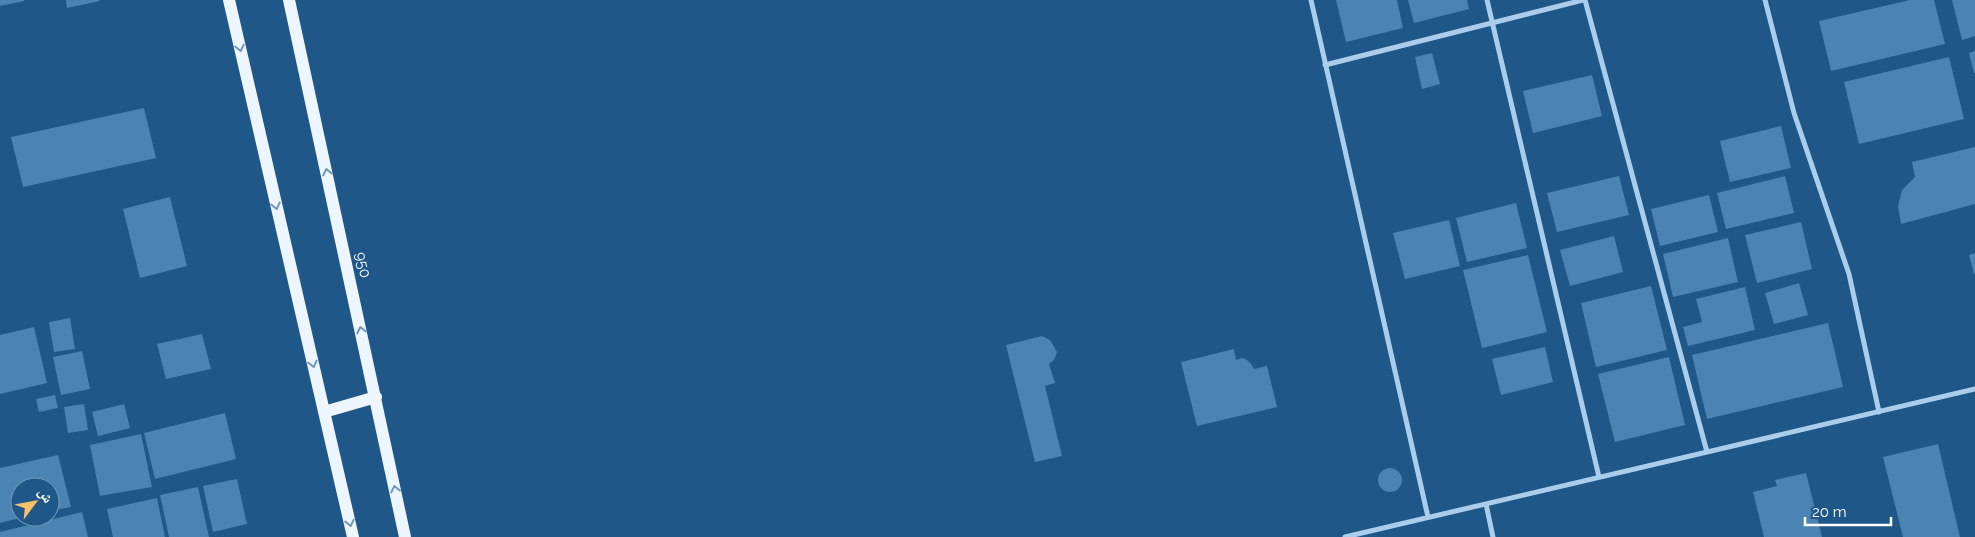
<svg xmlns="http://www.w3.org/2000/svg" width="1975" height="537" font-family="Raleway,'Noto Naskh Arabic',sans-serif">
<rect width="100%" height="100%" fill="#1e5788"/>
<path fill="#4b83b2" d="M0,0H24V1L0,6Z
M66,0H99L100,1L67,8Z
M1336,0H1397L1403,28L1346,42Z
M1408,0H1467L1469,9L1414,23Z
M1910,0H1934L1945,44L1831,71L1819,21Z
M1952,0H1975V36L1962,40Z
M1975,51V73H1974L1969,53Z
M1432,53L1440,84L1422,89L1415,57Z
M1949,57L1964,119L1859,144L1844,82Z
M1592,75L1602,116L1533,133L1523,91Z
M144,108L156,158L23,187L11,137Z
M1781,126L1791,168L1730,182L1720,141Z
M1975,147V204L1901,224L1898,206L1902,190L1915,177L1912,162Z
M1619,176L1629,215L1557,232L1547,193Z
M1785,176L1794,213L1726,229L1717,193Z
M1709,195L1718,232L1660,246L1651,209Z
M170,197L187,266L140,278L123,209Z
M1516,203L1527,248L1467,262L1456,218Z
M1449,220L1460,266L1405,279L1393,233Z
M1801,222L1812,269L1757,283L1745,235Z
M1614,236L1623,272L1570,286L1560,250Z
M1728,238L1738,282L1673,297L1663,254Z
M1975,253V274H1974L1969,255Z
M1528,255L1547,332L1482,348L1463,270Z
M1799,283L1808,315L1774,324L1765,293Z
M1651,286L1667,350L1596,367L1581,303Z
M1745,287L1755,330L1688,346L1683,327L1702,322L1696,299Z
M70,318L75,349L54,352L49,322Z
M1828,323L1843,387L1707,419L1692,355Z
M34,327L47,383L0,394V335Z
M202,334L211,369L166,379L157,344Z
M1042,336L1050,340L1057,352L1054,360L1049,364L1055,383L1045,386L1062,456L1035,462L1006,345Z
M1545,347L1553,382L1501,395L1492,359Z
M1234,349L1236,360L1242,358L1247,360L1251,364L1254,369L1267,366L1277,407L1197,426L1181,362Z
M82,351L90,389L61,395L53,357Z
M1669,357L1685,425L1615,442L1598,374Z
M55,395L58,408L39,412L36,399Z
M84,404L88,430L68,433L64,407Z
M124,404L130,428L98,436L92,412Z
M225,413L236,459L155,479L144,433Z
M141,434L152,487L100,496L90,445Z
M1938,444L1960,537H1903L1883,457Z
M58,455L71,507L50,511V487H20V518L0,523V468Z
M1378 480a12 12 0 1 1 24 0a12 12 0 1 1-24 0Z
M1806,473L1822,537H1764L1753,492L1777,486L1775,480Z
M237,479L247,524L213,532L203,486Z
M198,487L209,537H169L160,495Z
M157,498L165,537H113L107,509Z
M82,512L88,537H0V532Z"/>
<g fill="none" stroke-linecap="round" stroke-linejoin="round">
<path stroke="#a9cdeb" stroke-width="5" d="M1311,0L1428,517
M1487,0L1599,477
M1585,0L1707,452
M1765,0L1794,113L1849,274L1879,412
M1325,65L1583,0
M1486,504L1493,537
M1345,537L1975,389"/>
<path stroke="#edf6fe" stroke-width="12" d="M229,0L353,537
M289,0L405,537
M324,412L376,397"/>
</g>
<defs><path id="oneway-chevron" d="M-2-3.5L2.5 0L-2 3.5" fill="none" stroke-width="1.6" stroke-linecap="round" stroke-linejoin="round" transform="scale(1.25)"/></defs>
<g stroke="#7197b7">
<use href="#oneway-chevron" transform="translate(240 48) rotate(77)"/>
<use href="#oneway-chevron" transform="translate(327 172) rotate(-102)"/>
<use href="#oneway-chevron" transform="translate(276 206) rotate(77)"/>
<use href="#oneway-chevron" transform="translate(361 330) rotate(-102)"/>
<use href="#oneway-chevron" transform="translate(313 364) rotate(77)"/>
<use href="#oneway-chevron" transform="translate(395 489) rotate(-102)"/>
<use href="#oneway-chevron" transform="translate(350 523) rotate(77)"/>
</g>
<g text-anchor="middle" stroke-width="4.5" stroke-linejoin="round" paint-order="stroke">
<g font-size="15" fill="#fff" stroke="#1e5788">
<text transform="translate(363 265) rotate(78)" y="5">950</text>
</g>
</g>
<g transform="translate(35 502) rotate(58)"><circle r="24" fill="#1e5788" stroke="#789ab8"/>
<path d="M0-4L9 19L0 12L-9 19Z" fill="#fac168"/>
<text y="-8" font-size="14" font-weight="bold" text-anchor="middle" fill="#ffffff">ش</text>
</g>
<path d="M1805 517v8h86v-8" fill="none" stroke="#ffffff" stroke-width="2.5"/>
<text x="1812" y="517" font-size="15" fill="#ffffff" stroke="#1e5788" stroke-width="4" paint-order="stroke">20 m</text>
</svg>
